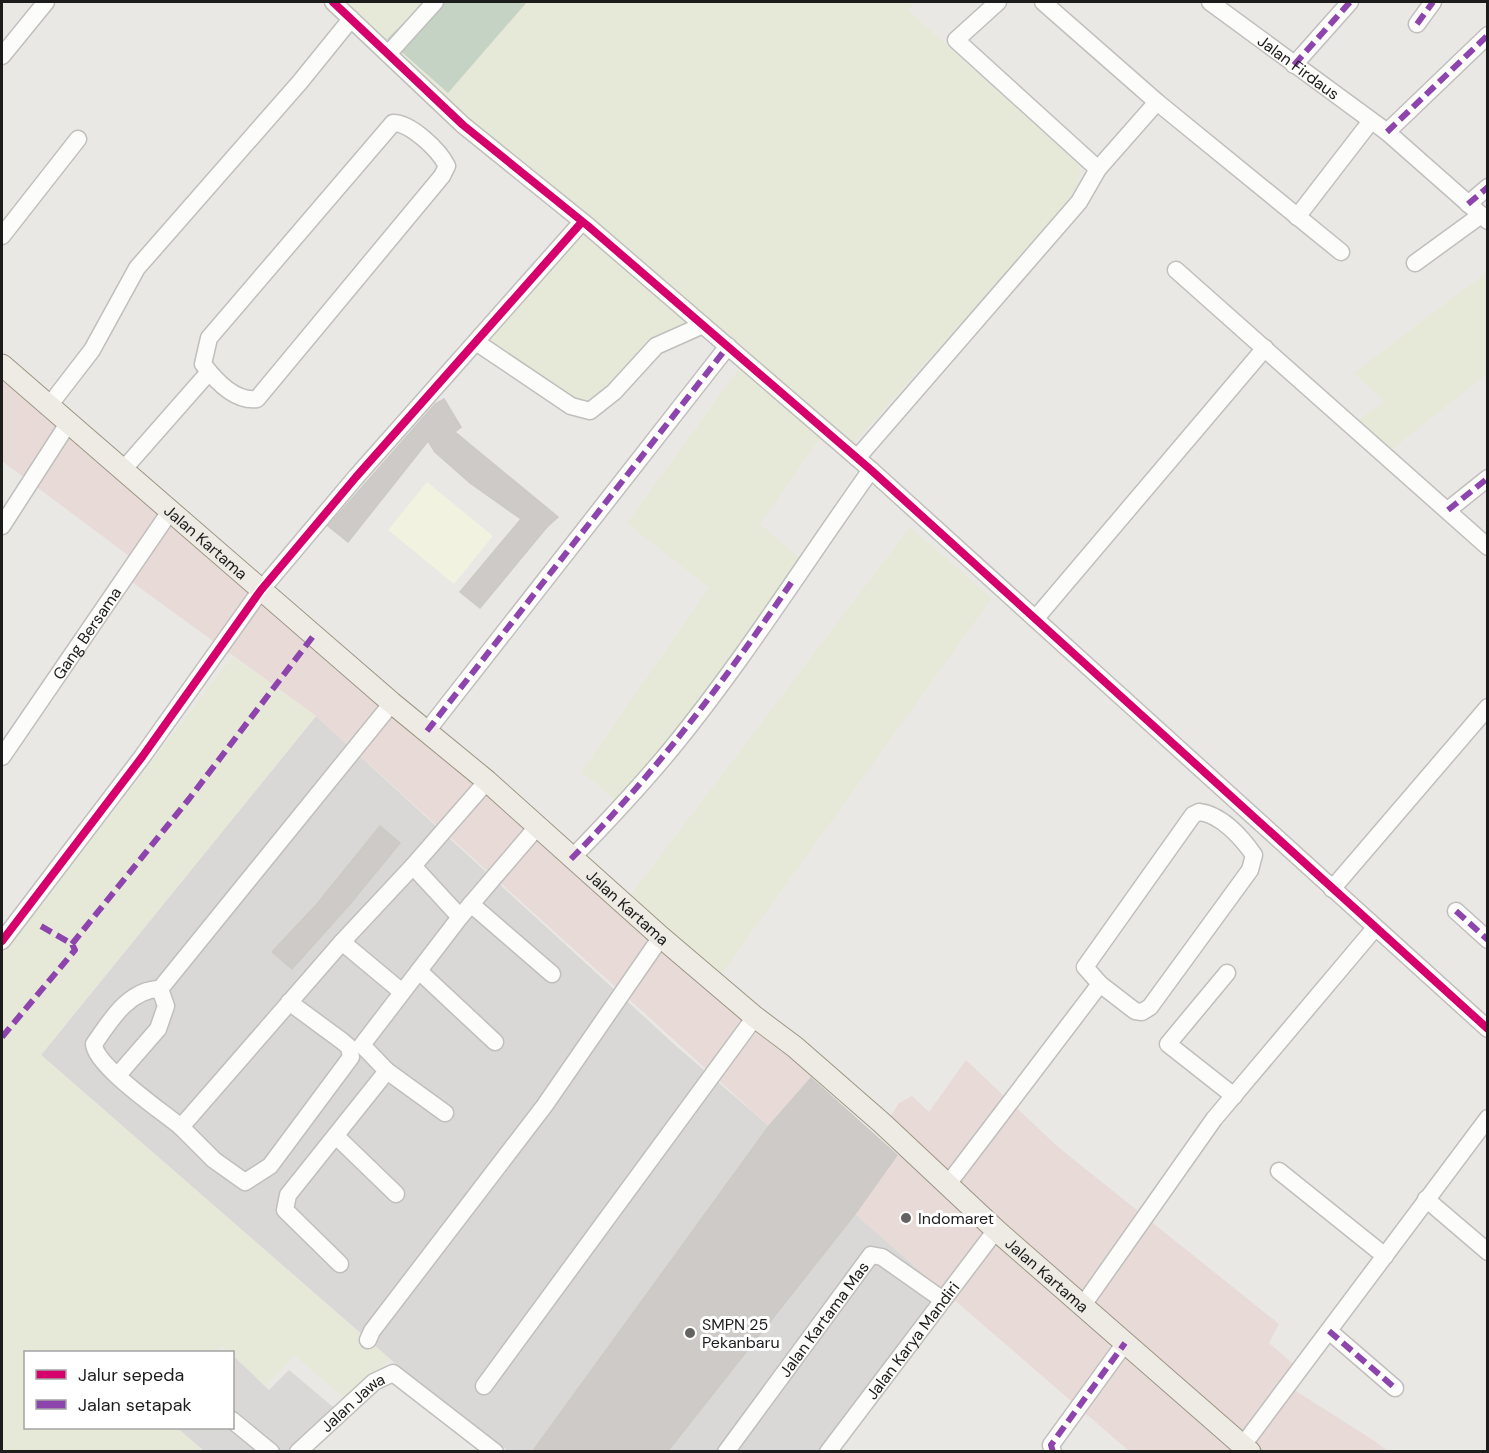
<svg xmlns="http://www.w3.org/2000/svg" width="1489" height="1453" font-family="'DM Sans',sans-serif">
<rect width="100%" height="100%" fill="#eae8e4"/>
<path fill="#d9d8d6" d="M316,716L675,1045L769,1126L532,1451H508L397,1365L41,1055Z
M855,1214L940,1288L820,1451L667,1452Z
M233,1355L269,1390L289,1370L345,1417L309,1451H204L177,1428H232Z"/>
<path fill="#e7dad7" d="M2,377L813,1075L769,1126L316,716L132,582L129,556L2,461Z
M966,1060L1058,1147L1279,1324L1269,1343L1299,1369L1288,1386L1373,1440L1388,1451H1129L855,1214L901,1150L881,1131L899,1103L912,1096L929,1112Z"/>
<path fill="#f2f2e0" d="M427,482L493,536L454,584L388,530Z"/>
<path fill="#e7e9d8" d="M333,2H916L908,10L1081,166L1076,194L853,444L830,424L760,524L801,559L745,643L619,802L581,772L709,588L627,523L743,363L694,320L649,339L608,385L584,405L480,341L586,227Z
M1487,272V374L1390,451L1356,421L1385,402L1354,373Z
M910,527L992,598L718,979L627,900Z
M233,656L316,716L41,1055L390,1359L348,1401L294,1355L266,1387L223,1346L214,1352H26V1428H177L204,1451H2V956Z"/>
<path fill="#c5d3c5" d="M425,2H527L448,93L387,39Z"/>
<path fill="#cdcac7" stroke="#cdcac6" stroke-width="1.5" d="M444,399L461,427L455,432L558,517L547,527L480,608L460,592L521,519L470,483L435,452L428,441L348,542L328,526L435,404Z
M380,826L400,843L350,904L292,969L272,952L317,904Z
M811,1078L897,1155L855,1214L667,1452H532L769,1126Z"/>
<g fill="none" stroke-linecap="round" stroke-linejoin="round">
<g stroke="#c0bfbd" stroke-width="19">
<g id="minor">
<path d="M333,2L463,125L588,226L871,470L1488,1029"/>
<path d="M998,2L956,40L1098,169L1157,102L1043,2"/>
<path id="s1" d="M1210,2L1387,132L1488,221"/>
<path d="M1417,24L1433,2"/>
<path d="M388,54L435,2"/>
<path d="M2,56L46,2"/>
<path d="M1294,65L1350,2"/>
<path d="M1157,102L1341,252"/>
<path d="M393,123C411,123 439,150 447,166L442,176L257,399C235,402 215,380 203,364L209,338Z"/>
<path d="M1387,132L1488,35"/>
<path d="M1468,204L1488,187"/>
<path d="M1297,217L1371,121"/>
<path d="M2,236L78,139"/>
<path d="M1415,263L1481,215"/>
<path d="M1176,270L1488,547"/>
<path d="M476,342L571,406L590,411L614,392L656,346L703,325"/>
<path d="M48,407L92,350L137,268L300,82L351,19"/>
<path d="M857,458L1079,202L1098,169"/>
<path d="M122,471L209,372"/>
<path d="M1448,510L1488,478"/>
<path d="M2,526L69,422"/>
<path d="M1036,618L1265,348"/>
<path d="M427,731L728,346"/>
<path id="s2" d="M2,757L171,510"/>
<path d="M1199,812C1221,814 1242,838 1254,855L1250,870L1150,1007L1142,1012L1135,1011L1100,984L1085,967L1193,815Z"/>
<path d="M571,859C606,823 640,787 672,748C744,660 805,562 871,470"/>
<path d="M413,866L487,781"/>
<path d="M1332,889L1488,707"/>
<path d="M471,904L552,974"/>
<path d="M1456,911L1488,940"/>
<path d="M2,941L142,757L261,590L356,477L581,223"/>
<path d="M342,942L402,992"/>
<path d="M419,971L495,1042"/>
<path d="M1227,973L1168,1044L1234,1096"/>
<path d="M160,989L392,703"/>
<path d="M160,989C129,989 110,1021 94,1044C95,1066 163,1112 181,1127"/>
<path d="M289,1002L342,1041L349,1047L351,1057L270,1166L245,1182L214,1160L181,1127L342,942L413,866L460,917"/>
<path d="M118,1075L158,1029L166,1006L160,989"/>
<path d="M445,1113L387,1071L362,1045L460,917L537,827"/>
<path d="M336,1136L396,1194"/>
<path d="M1279,1171L1385,1256"/>
<path d="M948,1184L1100,984"/>
<path d="M1426,1199L1488,1252"/>
<path d="M340,1264L285,1210L288,1195L387,1071"/>
<path d="M1083,1305L1214,1119L1375,928"/>
<path d="M1329,1331L1395,1388"/>
<path d="M368,1340L372,1331L545,1105L661,937"/>
<path d="M484,1386L755,1017"/>
<path d="M232,1420L271,1452"/>
<path d="M1243,1445L1488,1118"/>
<path id="s3" d="M298,1452L374,1382L393,1373L495,1452"/>
<path id="s4" d="M726,1452L871,1255L882,1257L943,1300"/>
<path id="s5" d="M828,1452L996,1230"/>
<path d="M1053,1452L1051,1445L1125,1343"/>
</g>
</g>
<g stroke="#9c9684" stroke-width="23">
<g id="major">
<path id="s6" d="M2,365L392,703L487,781L661,937L755,1017L795,1047L882,1123L996,1230L1250,1452"/>
</g>
</g>
<use href="#minor" stroke="#fcfcfb" stroke-width="16"/>
<use href="#major" stroke="#eeebe4" stroke-width="21"/>
<path stroke="#8e44ad" stroke-width="6" stroke-dasharray="12 6" stroke-linecap="butt" d="M1417,24L1433,2
M1294,65L1350,2
M1387,132L1488,35
M1468,204L1488,187
M1448,510L1488,478
M427,731L728,346
M571,859C657,771 724,682 793,580
M1456,911L1488,940
M72,944L189,799L314,635
M2,1037L75,950L72,944L39,925
M1329,1331L1395,1388
M1053,1452L1051,1445L1125,1343"/>
<g stroke="#fff" stroke-width="11">
<path id="cycleway" d="M333,2L463,125L588,226L871,470L1488,1029
M2,941L142,757L261,590L356,477L581,223"/>
</g>
<use href="#cycleway" stroke="#d6006c" stroke-width="8"/>
</g>
<g fill="#646362" stroke="#fff" stroke-width="2">
<circle cx="906" cy="1218" r="6"/>
<circle cx="690" cy="1333" r="6"/>
</g>
<g text-anchor="middle" stroke-width="6" stroke-linejoin="round" paint-order="stroke">
<g font-size="16" fill="#1c1c1c" stroke="#fff">
<text dy="6" stroke="none"><textPath href="#s1" startOffset="110">Jalan Firdaus</textPath></text>
<text dy="6" stroke="none"><textPath href="#s6" startOffset="270">Jalan Kartama</textPath></text>
<text dy="6" stroke="none"><textPath href="#s2" startOffset="150">Gang Bersama</textPath></text>
<text dy="6" stroke="none"><textPath href="#s6" startOffset="828">Jalan Kartama</textPath></text>
<text dy="6" stroke="none"><textPath href="#s6" startOffset="1386">Jalan Kartama</textPath></text>
<text dy="6" stroke="none"><textPath href="#s4" startOffset="165">Jalan Kartama Mas</textPath></text>
<text dy="6" stroke="none"><textPath href="#s5" startOffset="140">Jalan Karya Mandiri</textPath></text>
<text dy="6" stroke="none"><textPath href="#s3" startOffset="74">Jalan Jawa</textPath></text>
</g>
<g font-size="16" fill="#1c1c1c" stroke="#fff" text-anchor="start">
<text x="918" y="1224">Indomaret</text>
<text x="702" y="1330">SMPN 25<tspan x="702" dy="18">Pekanbaru</tspan></text>
</g>
</g>
<rect width="1489" height="1453" fill="none" stroke="#1c1c1c" stroke-width="6"/>
<rect x="24" y="1351" width="210" height="78" fill="#ffffff" stroke="#a4a4a4" stroke-width="1.5"/>
<rect x="36" y="1370" width="30" height="9" fill="#d6006c" stroke="#a4a4a4" stroke-width="1.5"/>
<text x="78" y="1381" font-size="18" fill="#1c1c1c">Jalur sepeda</text>
<rect x="36" y="1400" width="30" height="9" fill="#8e44ad" stroke="#a4a4a4" stroke-width="1.5"/>
<text x="78" y="1411" font-size="18" fill="#1c1c1c">Jalan setapak</text>
</svg>
